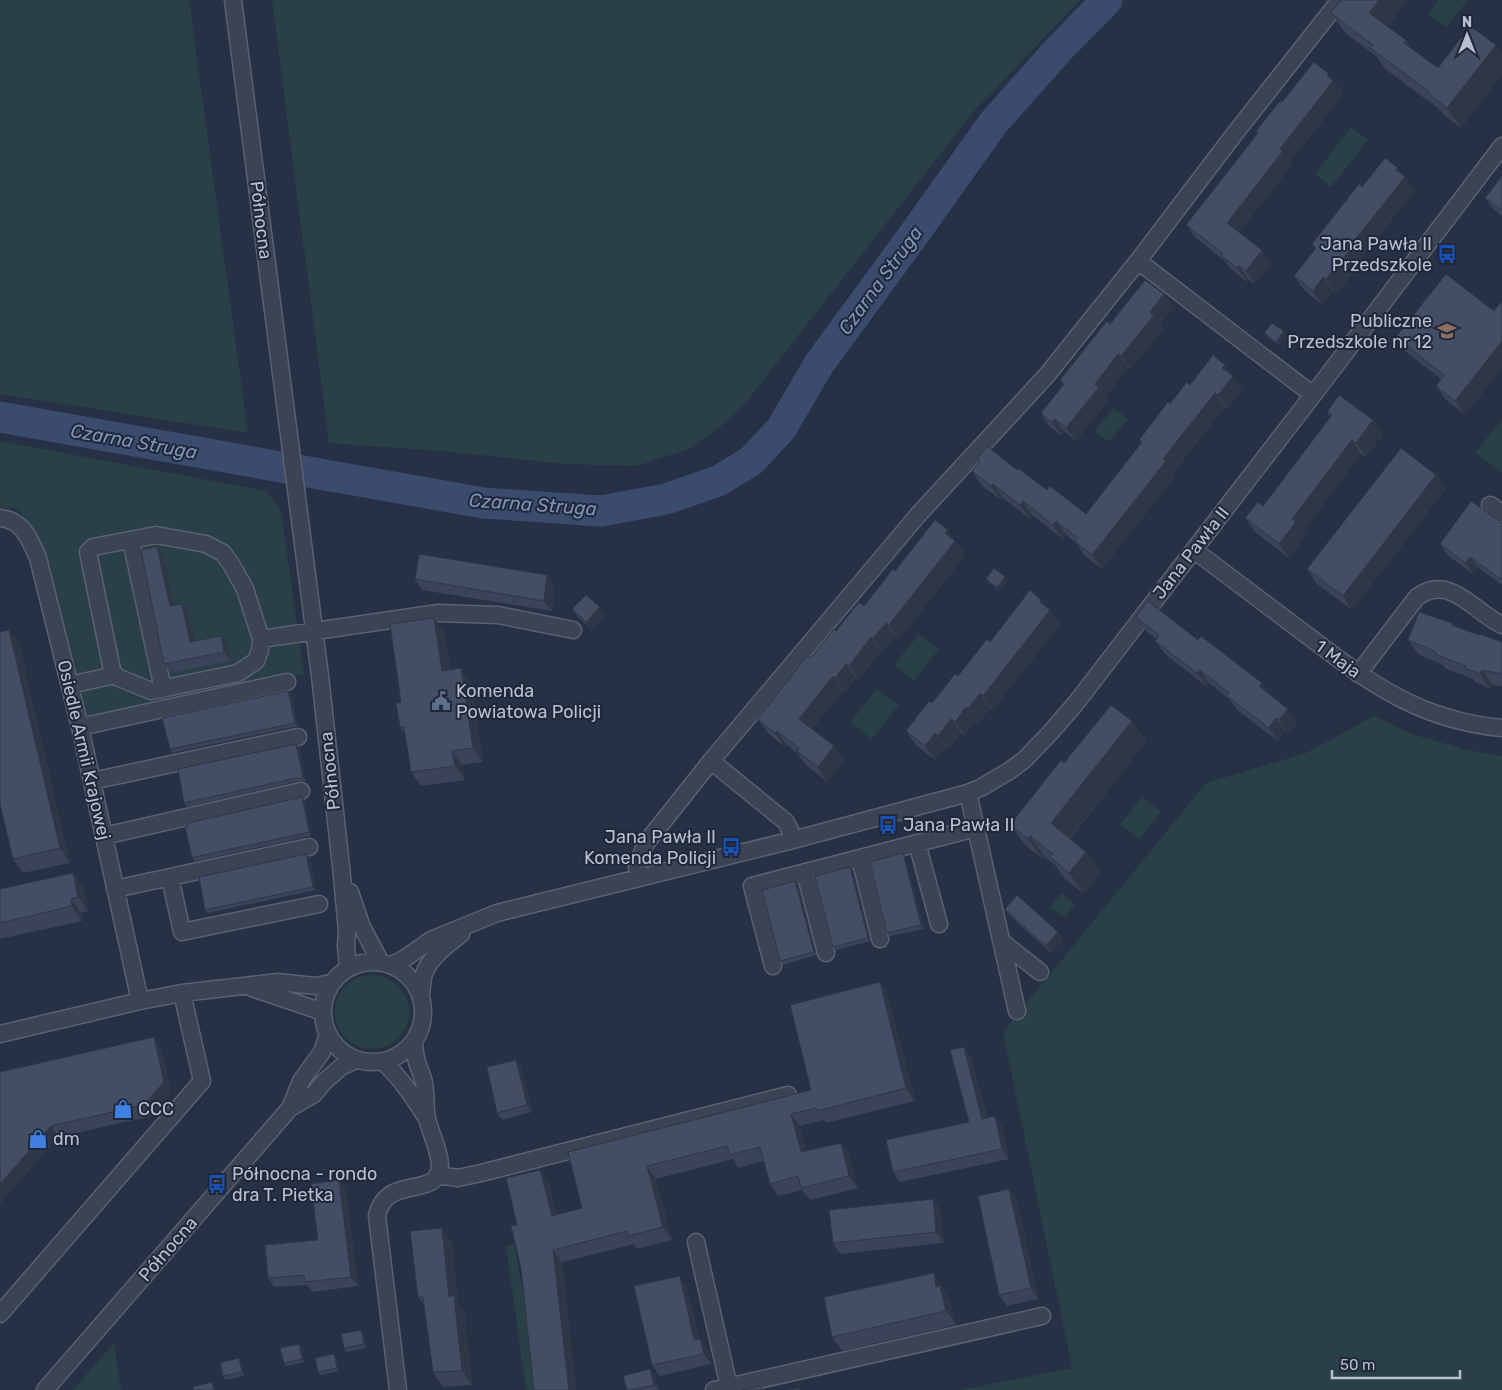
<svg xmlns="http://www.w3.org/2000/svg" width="1502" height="1390" font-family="Rubik,sans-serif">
<rect width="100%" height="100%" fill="#263145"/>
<path fill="#284046" d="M0,0H189L248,433L0,394Z
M272,0H1080L975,110L747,401L720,427L689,449L636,466L564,464L452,452L329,443Z
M1438,0H1468L1446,28L1428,14Z
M1351,127L1368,140L1331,187L1315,174Z
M1113,408L1128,419L1109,442L1095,431Z
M1502,420V473L1475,452Z
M0,441L266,491L281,510L304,674L87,717L48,558L18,508H0Z
M919,634L939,649L914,681L894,665Z
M877,689L899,705L872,739L850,722Z
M1374,716L1415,735L1468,750L1502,756V1390H960L1072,1368L1003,1032L1206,783L1306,753Z
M1142,797L1161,812L1139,839L1120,824Z
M1061,893L1075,904L1065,918L1050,907Z
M335 1012a37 37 0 1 1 74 0a37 37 0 1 1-74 0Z
M514,1244L542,1390H526L506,1246Z
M114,1343L121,1390H73Z"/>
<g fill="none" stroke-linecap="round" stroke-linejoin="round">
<path stroke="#3a4b6d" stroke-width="31" d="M0,417L483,503L601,511L666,499L718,481L751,461L781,429L819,364L912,237L994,122L1060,48L1107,0"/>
<g stroke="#5a6172" stroke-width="19">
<path id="minor" d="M233,0L320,676L341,866L347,931L346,946L348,968
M1138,261L1313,395
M1490,505L1502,513
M0,518C23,520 30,540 38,558L80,727L140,1001
M131,540L163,689
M1194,550C1230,577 1265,604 1300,630C1366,680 1416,720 1502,728
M261,639L260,650L256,661L238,673L151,691L117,677L112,670L88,552L93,547L156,535L206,544L223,553L231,564L245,589L261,639L438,613L498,615L573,630
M1358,674L1417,597C1450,573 1474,612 1502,625
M70,685L115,675
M80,727L287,682
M711,761L786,822L790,830L793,840
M92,781L298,737
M968,793L1017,1011
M104,836L301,791
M917,843L939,924
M860,858L880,939
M805,872L826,953
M170,877L182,932L319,904
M639,878L637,866L646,843L711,761L918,515L1047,375L1138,261L1236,132L1340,0
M115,889L309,847
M350,892L362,927L380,961
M1001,941L1040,972
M323 1012a50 50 0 1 1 100 0a50 50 0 1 1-100 0Z
M392,965L404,959L431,940L497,913L793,840L968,793L982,787L1009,771L1024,760L1051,732L1076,703L1313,395L1502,146
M773,966L752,886L976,828
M252,988L323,1012
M421,994C422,988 422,980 424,974C430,957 447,945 461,934
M0,1034L140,1001L182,993L278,982L315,986L331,983
M383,1062C401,1078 413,1097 426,1117
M290,1108L301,1081L322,1052L328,1034
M437,1175L458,1178L481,1173L788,1095
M696,1242L729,1387
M0,1314L202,1081L182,993
M45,1390L290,1108L314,1094L323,1083L341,1067L356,1060
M398,1390L377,1216C386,1173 438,1200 440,1166C440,1150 430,1133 427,1118C425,1107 426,1095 424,1083C423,1077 420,1071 418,1065C415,1058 415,1050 414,1043
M714,1390L1042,1316"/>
</g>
<use href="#minor" stroke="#3b4354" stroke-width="16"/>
</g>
<path fill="#3a4357" d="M1341,0H1408L1388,26L1406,40L1412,49L1438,68L1496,45L1502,54V74L1461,128L1443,114L1439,109L1384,68L1376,56L1345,33L1331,13Z
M1339,87L1343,95L1290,162L1292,165L1239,233L1271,264L1255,284L1249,280L1247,282L1231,269L1225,261L1196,238L1186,225L1258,134L1256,131L1282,102Z
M1398,168L1415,191L1360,259L1362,262L1336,294L1333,291L1322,305L1304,290L1294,276L1315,249L1312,244L1362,187Z
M1502,176V216L1493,209L1485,198Z
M1164,294L1174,308L1160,325L1163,329L1130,370L1128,368L1106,396L1109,400L1076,441L1065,432L1062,436L1050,427L1041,413L1063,385L1060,380L1110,324Z
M1502,301V368L1465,415L1446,400L1436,386L1441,379L1406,352L1396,337L1494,311Z
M1264,333L1287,335L1279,345L1267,337Z
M1225,365L1242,390L1228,409L1225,407L1174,472L1176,475L1102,569L1085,556L1076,543L1066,535L1063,539L1032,515L1030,519L1003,498L1001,500L982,486L972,471L979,462L977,459L1017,470L1086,514L1141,443L1139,440L1170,404L1190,385Z
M1327,412L1373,420L1383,434L1366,457L1361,454L1303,532L1306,536L1289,558L1255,532L1245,518L1263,506L1330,417Z
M1436,475L1446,489L1352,610L1317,584L1307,569Z
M1502,523V585L1478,567L1473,574L1447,555L1440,544Z
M958,544L965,555L899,640L896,637L883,652L881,651L859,680L856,678L845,692L843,691L812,729L834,746L844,760L827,782L806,765L798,754L787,745L785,747L768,733L758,719L836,631L864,606L895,571Z
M157,547L164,556L174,606L182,604L189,613L195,641L227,646L231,661L171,673L164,664Z
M547,575L554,586L552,611L422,590L415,579Z
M1005,577L1007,580L999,591L988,582L986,579Z
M1041,600L1060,624L993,710L990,708L978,723L976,721L964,736L961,733L948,750L945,747L935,760L916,745L906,731L990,642Z
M572,609L605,615L591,629L577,616Z
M1136,617L1198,640L1262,683L1271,696L1297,722L1288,734L1285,731L1278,741L1237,710L1229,699L1209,683L1207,687L1165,654L1155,641L1156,639L1146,631Z
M434,618L444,632L450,670L471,683L483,762L462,765L465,780L421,786L411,772L406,735L400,727L401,702Z
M1452,623L1454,626L1479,635L1502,642V686L1492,685L1490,689L1475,682L1473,679L1445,668L1443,665L1418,654L1408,640Z
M9,630L19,644L70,863L23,873L13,859Z
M288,691L291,694L298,726L172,753L170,749Z
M1132,721L1146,742L1070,839L1086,852L1101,872L1084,894L1064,878L1055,865L1045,857L1043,859L1025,845L1010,825L1064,763Z
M299,747L306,781H299L187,807L184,803Z
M302,797L304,800L311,836L197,861H194L192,857Z
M306,854L309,857L316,890L208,913L205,910Z
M905,857L924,929L890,936L887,933Z
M853,870L870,941L836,950L833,947Z
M73,873L83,887L88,911L81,913L82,921L0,939V889Z
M798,884L816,955L783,965L780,961Z
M1005,909L1058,932L1064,939L1051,953L1010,916Z
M880,982L888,995L915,1101L826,1123L824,1120L800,1126L806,1151L841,1143L849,1155L858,1188L810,1200L802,1190L778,1196L770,1184L764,1161L738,1168L733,1159L656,1179L672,1240L637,1249L634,1244L562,1262L576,1390H534L517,1225L549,1182L557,1215L582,1208L568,1152L811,1090Z
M964,1047L971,1057L987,1118L1002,1126L1009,1159L900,1182L893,1172L969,1122Z
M161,1048L171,1092L152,1116L58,1137L0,1204V1072Z
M521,1068L532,1112L502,1120L497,1113Z
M339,1180L346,1190L358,1286L312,1292L307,1285L274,1287L268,1278L318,1240Z
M1009,1189L1017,1200L1038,1299L1007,1306L999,1295Z
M933,1199L940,1210L944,1243L840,1254L833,1243Z
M452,1242L458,1301L464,1310L472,1385L443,1387L433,1372L424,1304L418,1297Z
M934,1273L943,1288L944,1292L950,1300L956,1325L842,1351L832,1337Z
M687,1286L699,1339L708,1349L711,1364L660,1376L652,1365Z
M361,1330L364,1333L366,1348L346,1352L344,1348Z
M299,1344L302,1348L305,1362L286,1366L284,1363Z
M334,1354L336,1358L339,1371L321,1375L318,1372Z
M241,1362L244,1376L225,1380L223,1376Z
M650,1369L655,1376L659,1390H627Z"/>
<path fill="#2f3747" d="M1379,0H1408L1383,32L1369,13Z
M1406,40L1420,60L1404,43Z
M1496,45L1502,54V74L1461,128L1447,108Z
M1329,74L1343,95L1290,162L1292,165L1236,237L1227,223L1280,149Z
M1398,168L1415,191L1360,259L1362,262L1336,294L1326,279L1350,246Z
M1262,250L1271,264L1255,284L1246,271Z
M1239,266L1249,280L1247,282L1237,268Z
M1323,277L1333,291L1322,305L1313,291Z
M1164,294L1174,308L1160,325L1163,329L1130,370L1121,356L1150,312Z
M1284,331L1287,335L1279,345L1276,342Z
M1502,341V368L1465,415L1455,401Z
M1118,354L1128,368L1106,396L1109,400L1076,441L1066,428L1095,384Z
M1225,365L1242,390L1228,409L1218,395L1222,368Z
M1215,393L1225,407L1174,472L1176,475L1102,569L1092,555L1163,459Z
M1055,419L1065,432L1062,436L1052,422Z
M1373,420L1383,434L1366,457L1356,443Z
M1352,440L1361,454L1303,532L1306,536L1289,558L1279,544L1292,519Z
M1436,475L1446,489L1352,610L1343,596Z
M993,484L1003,498L1001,500L991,486Z
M1023,501L1032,515L1030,519L1020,505Z
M1056,521L1066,535L1063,539L1053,525Z
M948,530L965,555L899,640L889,625Z
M157,547L164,556L176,616L170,606Z
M1470,557L1478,567L1473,574L1465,563Z
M547,575L554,586L552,611L544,601Z
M1005,577L1007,580L999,591L997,587Z
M1041,600L1060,624L993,710L983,696Z
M182,604L189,613L197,652L190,642Z
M600,607L605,615L591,629L586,622Z
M434,618L444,632L452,685L442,671Z
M886,623L896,637L883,652L873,638Z
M9,630L19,644L70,863L60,848Z
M221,636L227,646L231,661L224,652Z
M871,637L881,651L859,680L849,666Z
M846,664L856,678L845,692L835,678Z
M461,668L471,683L483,762L473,748Z
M1200,670L1209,683L1207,687L1197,673Z
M1482,670L1492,685L1490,689L1480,674Z
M833,676L843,691L809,733L799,719Z
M1262,683L1271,696L1259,686Z
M288,691L291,694L298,726L295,723Z
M980,693L990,708L978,723L968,709Z
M966,707L976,721L964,736L955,722Z
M1288,709L1297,722L1288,734L1279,720Z
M1276,718L1285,731L1278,741L1269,728Z
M951,719L961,733L948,750L938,736Z
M1132,721L1146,742L1065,844L1051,823Z
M777,731L787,745L785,747L775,733Z
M935,733L945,747L935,760L925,746Z
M296,744L299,747L306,781L303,778Z
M834,746L844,760L827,782L818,767Z
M452,751L462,765L465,780L455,766Z
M302,797L304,800L311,836L309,832Z
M1030,836L1045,857L1043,859L1028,839Z
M1086,852L1101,872L1084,894L1069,873Z
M903,853L905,857L924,929L921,925Z
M306,854L309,857L316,890L313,887Z
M850,867L853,870L870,941L868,938Z
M73,873L83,887L88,911L78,897Z
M795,881L798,884L816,955L814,952Z
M71,899L81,913L82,921L72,906Z
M1058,932L1064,939L1051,953L1046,946Z
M880,982L888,995L915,1101L906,1088Z
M154,1037L161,1048L171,1092L152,1116L144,1105Z
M964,1047L971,1057L989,1129L982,1119Z
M516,1060L521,1068L532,1112L527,1105Z
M791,1114L800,1126L810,1165L801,1152Z
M995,1116L1002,1126L1009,1159L1002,1149Z
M51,1126L58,1137L0,1204V1184Z
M841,1143L849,1155L858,1188L849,1176Z
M647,1166L656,1179L672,1240L663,1227Z
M540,1170L549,1182L560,1229L552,1216Z
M339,1180L346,1190L358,1286L351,1277Z
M1009,1189L1017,1200L1038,1299L1031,1288Z
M933,1199L940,1210L944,1243L936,1232Z
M442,1228L452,1242L458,1301L464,1310L472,1385L462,1371L449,1297Z
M553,1250L562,1262L576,1390H569Z
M934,1273L943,1288L944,1292L950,1300L956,1325L946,1311L936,1287Z
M680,1276L687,1286L701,1351L694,1340Z
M361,1330L364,1333L366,1348L364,1344Z
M700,1339L708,1349L711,1364L704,1354Z
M299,1344L302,1348L305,1362L302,1359Z
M334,1354L336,1358L339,1371L337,1368Z
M239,1358L241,1362L244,1376L242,1372Z
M650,1369L655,1376L659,1390L654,1385Z"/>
<path fill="#434e65" stroke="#2f3747" d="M1341,0H1379L1369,13L1406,40L1404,43L1438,68L1470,26L1496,45L1447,108L1429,94L1430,92L1370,48L1373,45L1331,13Z
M1314,62L1329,74L1327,76L1333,81L1280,149L1283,151L1227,223L1262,250L1246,271L1239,266L1237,268L1221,255L1223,253L1186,225L1258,133L1256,131L1280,101L1282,102Z
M1385,158L1398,168L1396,170L1405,177L1350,246L1352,248L1326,279L1323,277L1313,291L1294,276L1316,248L1312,244L1359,184L1362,187Z
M1502,176V211L1485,198Z
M1446,274L1494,311L1502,301V341L1455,401L1436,386L1444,375L1396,337Z
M1145,280L1164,294L1150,312L1154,315L1121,356L1118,354L1095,384L1099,387L1066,428L1055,419L1052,422L1041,413L1064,384L1060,380L1107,321L1110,324Z
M1272,323L1284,331L1276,342L1264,333Z
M1213,355L1225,365L1222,368L1233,376L1218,395L1215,393L1163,459L1166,461L1092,555L1075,542L1078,538L1056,521L1053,525L1023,501L1020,505L993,484L991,486L972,471L980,461L977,459L987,446L1017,470L1018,468L1047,490L1050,486L1086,514L1142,442L1139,440L1168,402L1170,404L1187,382L1190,385Z
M1339,395L1373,420L1356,443L1352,440L1292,519L1296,522L1279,544L1245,518L1258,502L1263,506L1332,415L1327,412Z
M1401,448L1436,475L1343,596L1307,569Z
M1471,501L1502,523V580L1470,557L1465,563L1440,544Z
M935,520L948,530L945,533L955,541L889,625L886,623L873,638L871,637L849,666L846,664L835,678L833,676L799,719L834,746L818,767L797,751L799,748L777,731L775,733L758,719L807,656L811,658L834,629L836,631L859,602L864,606L893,569L895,571Z
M157,547L170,606L182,604L190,642L221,636L224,652L164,664L141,550Z
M419,554L547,575L544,601L415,579Z
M994,568L1005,577L997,587L986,579Z
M1030,590L1041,600L1040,602L1050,610L983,696L980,693L968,709L966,707L955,722L951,719L938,736L935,733L925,746L906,731L929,701L932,703L955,674L958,676L987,639L990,642Z
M586,595L600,607L586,622L572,609Z
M1148,601L1198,640L1201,636L1262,683L1259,686L1288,709L1279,720L1276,718L1269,728L1227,696L1229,693L1200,670L1197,673L1155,641L1159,635L1136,617Z
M1419,612L1452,623L1451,625L1479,635L1480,634L1502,642V674L1482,670L1480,674L1465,668L1466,666L1435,654L1436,652L1408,640Z
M434,618L442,671L461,668L473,748L452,751L455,766L411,772L404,727H400L396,703L401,702L390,624Z
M9,630L60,848L13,859L0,804V632Z
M288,691L295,723L170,749L162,718Z
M1111,705L1132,721L1051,823L1086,852L1069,873L1050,857L1053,854L1030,836L1028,839L1010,825L1061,760L1064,763Z
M296,744L303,778H296L184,803L178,769Z
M302,797L309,832L195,857H192L185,827L188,826V823Z
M903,853L921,925L887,933L870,862Z
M306,854L313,887L205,910L199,877Z
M850,867L868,938L833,947L815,876Z
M73,873L78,897L71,899L72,906L0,923V889Z
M795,881L814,952L780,961L762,890Z
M1017,895L1058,932L1046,946L1005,909Z
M880,982L906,1088L817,1111L816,1108L791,1114L801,1152L841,1143L849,1176L801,1188L798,1176L770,1184L760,1147L730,1155L727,1146L647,1166L663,1227L628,1236L627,1231L553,1250L569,1390H534L521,1268L511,1226L517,1225L506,1178L540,1170L552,1216L582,1208L568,1152L811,1090L790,1005Z
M154,1037L164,1082L144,1105L51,1126L0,1184V1072Z
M964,1047L982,1119L995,1116L1002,1149L893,1172L886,1140L969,1122L950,1050Z
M516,1060L527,1105L497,1113L487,1067Z
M339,1180L351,1277L305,1282L304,1275L268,1278L265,1245L318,1240L311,1184Z
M1009,1189L1031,1288L999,1295L978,1196Z
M933,1199L936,1232L833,1243L829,1210Z
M442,1228L449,1297L454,1295L462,1371L433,1372L423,1297H418L410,1231Z
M934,1273L936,1287L940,1286L946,1311L832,1337L824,1297Z
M680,1276L694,1340L700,1339L704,1354L652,1365L634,1286Z
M361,1330L364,1344L344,1348L341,1334Z
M299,1344L302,1359L284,1363L280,1348Z
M334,1354L337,1368L318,1372L315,1358Z
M239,1358L242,1372L223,1376L220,1363Z
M650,1369L654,1385L632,1390H627L623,1376Z
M212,1382L214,1390H194L193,1387Z
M760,1386L761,1390H742Z
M799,1388L800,1390H789Z"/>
<defs>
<g id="bus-bare" transform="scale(1.5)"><path d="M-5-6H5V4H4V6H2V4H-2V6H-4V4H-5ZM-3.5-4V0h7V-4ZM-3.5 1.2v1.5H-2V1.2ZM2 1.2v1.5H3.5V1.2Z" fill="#1a4fb4" stroke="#1f283a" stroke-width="2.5" paint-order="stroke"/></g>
<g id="school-bare" transform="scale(1.5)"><path d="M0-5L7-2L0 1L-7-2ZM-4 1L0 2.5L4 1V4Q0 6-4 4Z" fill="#8d6e63" stroke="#1f283a" stroke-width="2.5" paint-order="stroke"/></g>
<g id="civic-bare" transform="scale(1.5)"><path d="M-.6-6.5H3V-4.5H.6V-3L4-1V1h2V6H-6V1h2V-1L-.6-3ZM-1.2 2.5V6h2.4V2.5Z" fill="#5c6f8a" stroke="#1f283a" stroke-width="2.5" paint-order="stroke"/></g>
<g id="shop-bare" transform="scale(1.5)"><path d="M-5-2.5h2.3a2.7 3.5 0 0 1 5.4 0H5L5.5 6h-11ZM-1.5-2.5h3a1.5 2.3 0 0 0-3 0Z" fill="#3f7fe0" stroke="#1f283a" stroke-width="2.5" paint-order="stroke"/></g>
</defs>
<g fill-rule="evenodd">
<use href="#bus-bare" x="1447" y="254"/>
<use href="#school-bare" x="1447" y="331"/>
<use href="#civic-bare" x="441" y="701"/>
<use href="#bus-bare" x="888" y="825"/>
<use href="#bus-bare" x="731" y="847"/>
<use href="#shop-bare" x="123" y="1109"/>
<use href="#shop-bare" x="38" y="1139"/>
<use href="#bus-bare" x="217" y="1184"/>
</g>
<g text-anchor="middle" stroke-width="4" stroke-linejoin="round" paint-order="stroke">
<g font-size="18" fill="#b9bfce" stroke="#1f283a">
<text transform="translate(261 220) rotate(83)" y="6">Północna</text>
<text transform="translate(1191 553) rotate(-52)" y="6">Jana Pawła II</text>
<text transform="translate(1338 659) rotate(36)" y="6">1 Maja</text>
<text transform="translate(84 750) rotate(77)" y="6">Osiedle Armii Krajowej</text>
<text transform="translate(330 771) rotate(-96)" y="6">Północna</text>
<text transform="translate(168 1249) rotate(-49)" y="6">Północna</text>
</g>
<g font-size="18" fill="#b9bfce" stroke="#1f283a" text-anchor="start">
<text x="1432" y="250" text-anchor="end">Jana Pawła II<tspan x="1432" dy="21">Przedszkole</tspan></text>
<text x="1432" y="327" text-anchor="end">Publiczne<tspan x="1432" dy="21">Przedszkole nr 12</tspan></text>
<text x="456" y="697">Komenda<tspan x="456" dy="21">Powiatowa Policji</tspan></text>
<text x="903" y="831">Jana Pawła II</text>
<text x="716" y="843" text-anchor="end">Jana Pawła II<tspan x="716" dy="21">Komenda Policji</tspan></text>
<text x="138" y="1115">CCC</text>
<text x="53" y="1145">dm</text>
<text x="232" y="1180">Północna - rondo<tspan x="232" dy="21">dra T. Pietka</tspan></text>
</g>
<g font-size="19" font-style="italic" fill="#7f92b6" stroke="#1f283a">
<text transform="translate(880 280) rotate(-54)" y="7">Czarna Struga</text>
<text transform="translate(134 441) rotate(10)" y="7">Czarna Struga</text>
<text transform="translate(533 504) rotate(4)" y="7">Czarna Struga</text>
</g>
</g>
<g transform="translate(1467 35)" stroke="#1f283a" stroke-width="4" paint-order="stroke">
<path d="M0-4L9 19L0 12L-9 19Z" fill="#b9bfce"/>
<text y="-8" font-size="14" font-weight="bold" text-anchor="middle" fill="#b9bfce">N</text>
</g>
<path d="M1332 1370v8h128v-8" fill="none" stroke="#b9bfce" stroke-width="2.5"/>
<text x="1340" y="1370" font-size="15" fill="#b9bfce" stroke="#1f283a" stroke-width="4" paint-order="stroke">50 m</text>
</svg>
